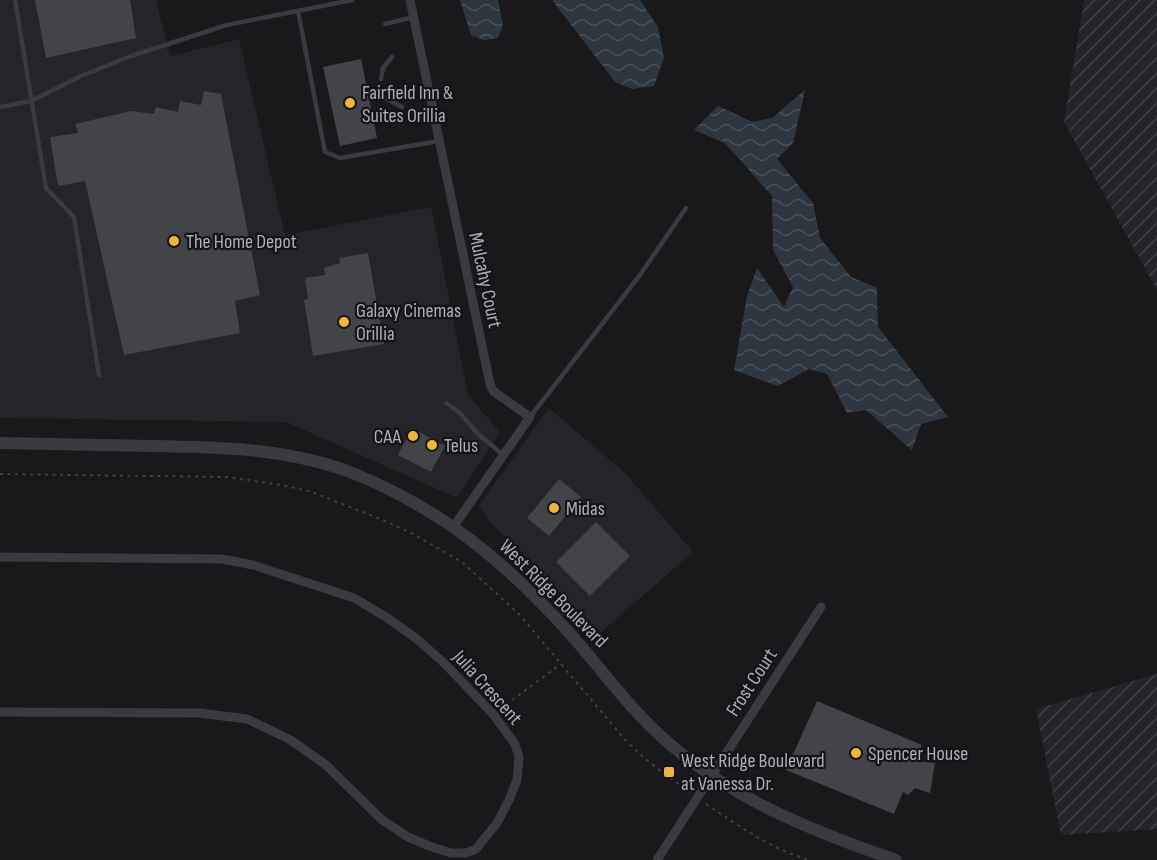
<svg xmlns="http://www.w3.org/2000/svg" width="1157" height="860" font-family="'Sofia Sans Condensed',sans-serif">
<defs>
<pattern id="industrial-furrows" width="10" height="10" patternUnits="userSpaceOnUse" patternTransform="scale(1.5)"><rect width="10" height="10" fill="#252428"/><path d="M-1 1l2-2M0 10L10 0M9 11l2-2" fill="none" stroke="#424145"/></pattern>
<pattern id="water-waves" width="16" height="10" patternUnits="userSpaceOnUse" patternTransform="scale(1.5)"><rect width="16" height="10" fill="#2e373f"/><path d="M0 5q4-4 8 0t8 0" fill="none" stroke="#4a5159"/></pattern>
</defs>
<rect width="100%" height="100%" fill="#19191b"/>
<path fill="#252428" d="M0,0H156L170,56L239,39L285,235L431,207L468,395L500,432L457,498L286,422L0,418Z
M549,408L625,473L693,552L599,634L511,541L488,521L479,505Z"/>
<path fill="url(#industrial-furrows)" d="M1084,0H1157V290L1064,122Z
M1157,674V829L1061,835L1036,709Z"/>
<path fill="url(#water-waves)" d="M460,0H498L503,25L498,38L483,40L471,35Z
M552,0H640L658,27L664,58L654,86L632,89L615,82Z
M805,90L793,143L777,159L813,203L820,238L851,277L877,288L878,327L948,417L921,424L912,450L866,410L847,413L827,374L809,369L778,386L734,370L747,296L757,268L784,307L793,287L773,250L772,196L725,143L694,130L718,106L752,122L772,118Z"/>
<path fill="#434448" d="M35,0H130L136,38L46,58Z
M361,59L377,138L340,146L323,67Z
M204,91L221,94L260,295L235,301L240,333L124,355L85,181L58,186L50,137L78,133L75,124L131,111L154,114L156,107L178,112L180,101L201,105Z
M368,253L384,344L313,356L304,300L308,299L305,278L325,275L324,268L340,263L339,258Z
M412,428L445,446L431,472L398,455Z
M559,479L581,497L549,536L527,518Z
M596,522L630,556L590,596L556,562Z
M817,701L922,745L915,761L935,763L930,793L915,788L908,795L903,792L894,814L786,770Z"/>
<g fill="none" stroke-linecap="round" stroke-linejoin="round">
<path stroke="#404147" stroke-width="2" stroke-dasharray="3 4.5" stroke-linecap="butt" d="M0,474L227,477L281,485L312,492L383,520L413,534L462,562L519,614L626,741L649,762L689,792
M500,709L561,664
M706,804C739,826 771,849 809,860"/>
<path stroke="#3a3a40" stroke-width="4.5" d="M15,0L46,188L74,217L99,375
M298,11L325,152L340,158L439,141
M385,24L414,17
M381,79L383,68L392,57
M385,98L402,107
M0,107L31,101L81,76L134,55L227,25L352,0
M446,403L459,412L478,434L503,455
M530,417L640,275L686,208"/>
<path stroke="#3a3a40" stroke-width="9" d="M410,0L490,384L493,391L530,417L454,526
M0,557L222,559L253,565L354,598L386,617L417,639L444,663L493,714L515,744L519,757L517,780L509,800L497,823L476,849L466,853H451L429,846L408,837L381,819L326,765L289,739L247,719L199,713L0,712
M657,860L821,607"/>
<path stroke="#3a3a40" stroke-width="12" d="M0,443C50,444 100,445 151,446C218,447 286,448 350,472C443,509 507,563 573,637C603,671 629,708 663,738C729,798 812,831 896,860"/>
</g>
<g fill="#f1b53b" stroke="#141316" stroke-width="2">
<circle cx="350" cy="103" r="6"/>
<circle cx="174" cy="241" r="6"/>
<circle cx="344" cy="322" r="6"/>
<circle cx="413" cy="436" r="6"/>
<circle cx="432" cy="445" r="6"/>
<circle cx="554" cy="508" r="6"/>
<circle cx="856" cy="753" r="6"/>
<rect x="663" y="766" width="12" height="12" rx="3"/>
</g>
<g text-anchor="middle" stroke-width="4.5" stroke-linejoin="round" paint-order="stroke">
<g font-size="20" fill="#abb0ba" stroke="#141316" text-anchor="start">
<text x="362" y="99">Fairfield Inn &amp;<tspan x="362" dy="23">Suites Orillia</tspan></text>
<text x="186" y="248">The Home Depot</text>
<text x="356" y="317">Galaxy Cinemas<tspan x="356" dy="23">Orillia</tspan></text>
<text x="401" y="443" text-anchor="end">CAA</text>
<text x="444" y="452">Telus</text>
<text x="566" y="515">Midas</text>
<text x="868" y="760">Spencer House</text>
<text x="681" y="767">West Ridge Boulevard<tspan x="681" dy="23">at Vanessa Dr.</tspan></text>
</g>
<g font-size="20" fill="#abb0ba" stroke="#141316">
<text transform="translate(486 280) rotate(78)" y="7">Mulcahy Court</text>
<text transform="translate(554 593) rotate(45)" y="7">West Ridge Boulevard</text>
<text transform="translate(751 682) rotate(-57)" y="7">Frost Court</text>
<text transform="translate(488 687) rotate(48)" y="7">Julia Crescent</text>
</g>
</g>
</svg>
